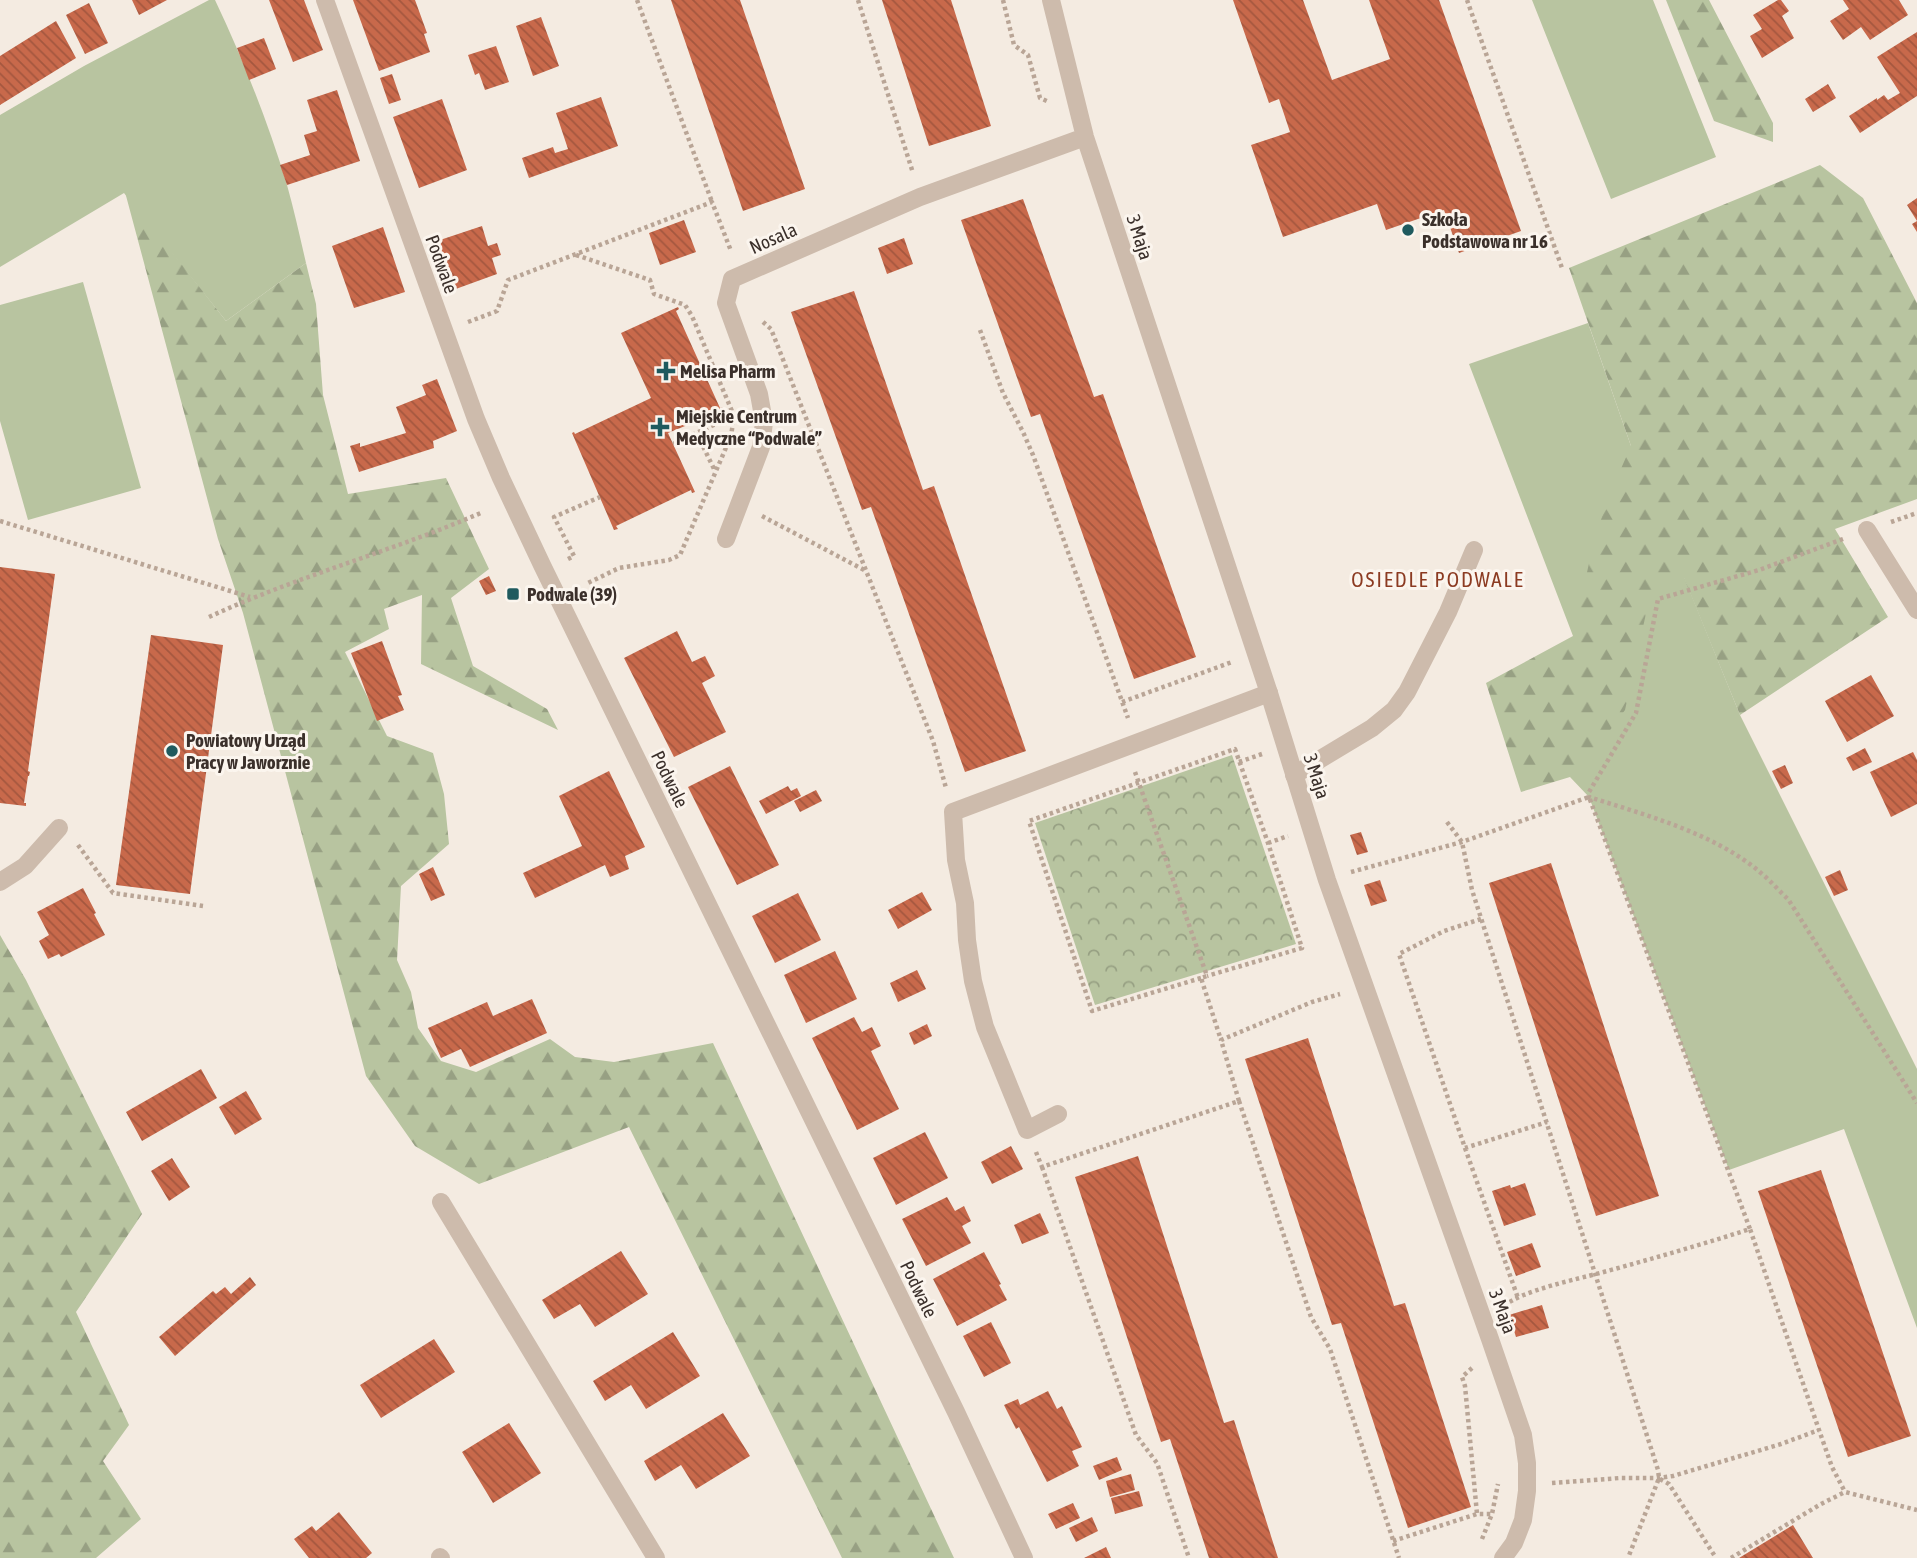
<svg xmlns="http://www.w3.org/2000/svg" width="1917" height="1558" font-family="'Asap Condensed',sans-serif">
<defs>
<pattern id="forest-firs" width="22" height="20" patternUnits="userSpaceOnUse" patternTransform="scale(1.75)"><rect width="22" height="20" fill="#b8c4a0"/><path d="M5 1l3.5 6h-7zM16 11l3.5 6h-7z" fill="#97a083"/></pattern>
<pattern id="park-crowns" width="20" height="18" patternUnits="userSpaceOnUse" patternTransform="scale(1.75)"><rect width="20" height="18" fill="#b8c4a0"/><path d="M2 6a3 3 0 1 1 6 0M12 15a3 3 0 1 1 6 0" fill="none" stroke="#97a083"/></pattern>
<pattern id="building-back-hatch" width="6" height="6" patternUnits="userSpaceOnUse" patternTransform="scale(1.75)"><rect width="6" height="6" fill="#c8694b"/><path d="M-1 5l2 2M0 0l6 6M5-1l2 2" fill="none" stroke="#a4573f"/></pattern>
</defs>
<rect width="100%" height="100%" fill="#f4ebe1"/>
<path fill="#b8c4a0" d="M209,0H215C243,59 268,122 287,185C294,210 300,237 306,263L226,321L124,193L0,267V115L84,66Z
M1532,0H1653L1716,157L1611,199Z
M83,282L141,488L28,520L0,421V305Z
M1588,323L1631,446L1740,715L1917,1069V1328L1844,1129L1729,1170L1589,797L1570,777L1576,707L1573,636L1469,364Z"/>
<path fill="url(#forest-firs)" d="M1666,0H1709L1773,123V142L1714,121Z
M1820,165L1863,198L1917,303V499L1835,529L1888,617L1740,715L1684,578L1650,595L1625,710L1599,745L1570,777L1521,792L1486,683L1573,636L1595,536L1612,489L1631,446L1569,268Z
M125,192L226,321L306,263L316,304L323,395L348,494L446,478L489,569L451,598L473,666L547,709L558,730L421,664L422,595L384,609L389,629L345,652L387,736L433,753L444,794L449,844L401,886L397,960L411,992L418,1028L441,1061L476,1072L550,1039L575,1057L614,1062L713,1043L954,1558H842L629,1127L479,1184L415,1146L366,1076L243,613L218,539Z
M0,935L26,980L142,1214L76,1312L129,1425L103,1461L141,1519L96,1558H0Z"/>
<path fill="url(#park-crowns)" d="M1232,755L1296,944L1095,1005L1035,823Z"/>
<path fill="url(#building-back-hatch)" d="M132,0H167L139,15Z
M269,0H304L323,50L293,62Z
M353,0H415L427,33L424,34L430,52L379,71Z
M671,0H740L805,189L743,211Z
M882,0H951L991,126L929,146Z
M1233,0H1303L1332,80L1390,59L1369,0H1439L1521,231L1459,253L1444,210L1386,230L1377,204L1283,237L1251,145L1290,132L1279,99L1269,103Z
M1778,0H1781L1789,11L1782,16L1794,38L1762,58L1750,36L1762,29L1753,15Z
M1843,0H1899L1908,15L1870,40L1861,27L1843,40L1830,21L1849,9Z
M89,3L108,43L85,54L66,15Z
M541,17L559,66L533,76L516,26Z
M56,21L76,58L0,105V56Z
M1917,32V96L1860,133L1849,116L1877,98V100L1884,95L1888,100L1900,93L1877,57Z
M264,38L276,69L249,80L237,48Z
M496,46L509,82L485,90L479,73L475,75L468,55Z
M392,74L401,100L389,104L380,78Z
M1828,84L1836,98L1813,112L1805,99Z
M337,90L360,161L287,185L280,165L310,155L304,135L317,131L307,100Z
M601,97L618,146L529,178L522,158L553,147L555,153L568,149L556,113Z
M442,99L467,170L419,188L393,117Z
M1917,198V232L1912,224L1917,221L1907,205Z
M1023,199L1094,397L1103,394L1196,657L1134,679L1040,414L1031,417L961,220Z
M684,220L696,252L660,265L649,233Z
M482,226L488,246L497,243L501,255L492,258L497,274L453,290L437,241Z
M383,227L405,292L354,308L332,246Z
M904,238L913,264L887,274L878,248Z
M854,291L923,490L934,486L1026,751L965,772L871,507L862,510L791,312Z
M678,307L679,309L676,311L720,408L723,407L724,410L668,433L695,492L692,493L691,490L616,526L618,529L614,530L572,433L574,432L575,434L651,398L621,333Z
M437,379L457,431L433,441L434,448L359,472L350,446L360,443V447L406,433L396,407L426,395L422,385Z
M0,567L55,574L28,771L30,772L29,776H28L24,803H26V806L0,803Z
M489,576L496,591L486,595L479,581Z
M677,631L692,662L705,656L715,676L702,683L726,732L674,757L624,658Z
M151,635L223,645L190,894L116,885Z
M382,641L402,695L398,696L404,710L377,721L351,653Z
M1871,675L1894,716L1847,742L1825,701Z
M1865,748L1872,762L1853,771L1846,758Z
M1913,752L1917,760V804L1891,817L1870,772Z
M1785,765L1793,783L1781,789L1772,771Z
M730,766L779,865L737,885L688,787Z
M609,771L645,847L625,856L629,869L610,877L605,865L535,898L523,873L582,846L559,796Z
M788,786L791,791L797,788L801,796L766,814L759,801Z
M816,790L822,801L800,812L794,801Z
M1361,832L1368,852L1357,855L1350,835Z
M1551,863L1659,1196L1596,1216L1489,883Z
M433,867L445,895L431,901L419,874Z
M1840,870L1848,890L1834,896L1825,877Z
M1380,880L1387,901L1371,906L1364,885Z
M83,888L96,913L94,914L105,935L61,957L59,954L48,959L39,941L49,935L37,912Z
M922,892L932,910L898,929L888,910Z
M798,893L821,940L775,963L752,916Z
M835,951L857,999L806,1023L784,975Z
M917,970L926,989L898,1002L890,983Z
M532,999L547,1033L470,1067L461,1049L441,1058L428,1028L487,1002L493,1016Z
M854,1017L862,1032L872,1027L881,1046L871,1051L899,1109L857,1130L812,1038Z
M927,1024L932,1036L914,1045L909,1033Z
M1308,1038L1394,1306L1405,1303L1471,1507L1408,1528L1341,1323L1332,1325L1245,1059Z
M201,1069L217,1098L142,1141L126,1112Z
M246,1091L262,1119L235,1135L219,1107Z
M925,1132L948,1178L896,1205L873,1158Z
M1011,1146L1023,1169L992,1184L981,1162Z
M1138,1156L1224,1423L1234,1420L1278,1558H1209L1170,1439L1161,1442L1075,1177Z
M172,1158L190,1187L169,1201L151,1171Z
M1821,1170L1911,1436L1848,1457L1758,1191Z
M1525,1183L1536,1215L1504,1226L1492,1191L1510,1185L1511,1188Z
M947,1197L955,1211L964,1206L971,1221L962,1226L971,1243L926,1266L902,1219Z
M1040,1213L1049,1233L1022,1244L1014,1225Z
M1532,1243L1541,1267L1516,1276L1507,1252Z
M621,1251L648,1294L595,1327L580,1304L554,1319L542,1300Z
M984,1252L1001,1284L999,1285L1007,1300L957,1326L933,1279Z
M250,1277L256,1285L175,1356L159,1337L213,1291L216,1294L225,1287L231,1294Z
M1542,1305L1549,1328L1516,1337L1509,1315Z
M991,1322L1011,1363L984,1377L963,1336Z
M673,1332L700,1376L646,1409L631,1385L605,1401L593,1381Z
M434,1339L455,1372L381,1418L360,1385Z
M1048,1391L1057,1409L1062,1406L1082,1447L1072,1451L1079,1466L1047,1482L1019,1427L1016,1429L1004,1405L1018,1399L1020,1405Z
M723,1413L750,1456L696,1489L681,1465L655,1481L644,1461Z
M509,1423L541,1473L493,1503L462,1452Z
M1117,1457L1122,1470L1099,1480L1093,1466Z
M1131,1474L1135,1490L1110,1497L1106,1481Z
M1139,1491L1143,1506L1115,1514L1111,1498Z
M1073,1503L1080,1518L1056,1529L1048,1514Z
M339,1512L372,1553L366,1558H309L294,1539L312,1526L316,1531Z
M1092,1517L1098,1531L1076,1542L1069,1528Z
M1793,1525L1813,1558H1739Z
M1106,1547L1111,1558H1084Z"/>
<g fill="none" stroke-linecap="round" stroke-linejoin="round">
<path stroke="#b9a596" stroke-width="4.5" stroke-dasharray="3.5 3.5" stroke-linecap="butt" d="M637,0L712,202
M858,0L913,173
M1003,0L1014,45L1028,55L1040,98L1049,102
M1467,0L1562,268
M576,255L650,280L654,294L685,305L692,316L734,416L731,436L680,555L669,560L619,568L588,583
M468,322L497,311L508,280L712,202L731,251
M763,322L771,329L933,741L946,788
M980,330L1003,393L1023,432L1033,455L1128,718
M697,434L715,471
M673,444L735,415
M762,516L866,571
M0,521L250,597
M1891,522L1917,513
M1843,539L1759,570L1658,599L1636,713L1589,792V797C1646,815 1716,834 1761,873C1771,881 1779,891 1788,899L1917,1103
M568,559L574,556L554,517L600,497
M209,617C298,576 393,551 483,512
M1122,702L1232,662
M1239,762L1262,754
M1135,772L1207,976L1201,978L1221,1040
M1447,822L1462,842L1472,890L1658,1470L1659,1478L1628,1558
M1268,843L1288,836
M78,845L113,893L203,906
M1351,872L1462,842L1589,797L1750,1229
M1481,919L1444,931L1399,954L1465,1148L1547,1122
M1201,978L1092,1011L1029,821L1235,749L1268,843L1302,948L1207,976
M1239,1101L1311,1317L1330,1349L1399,1558
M1465,1148L1518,1298
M1036,1152L1042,1167L1239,1101L1221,1040L1312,1002L1340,994
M1042,1167L1136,1435L1157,1463L1189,1558
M1504,1306C1521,1291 1577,1279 1600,1273C1651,1259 1701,1245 1750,1229L1819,1430L1832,1467L1845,1492
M1472,1368L1462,1377L1465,1386L1477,1514
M1660,1479L1669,1484L1716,1558
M1552,1483L1620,1478H1659L1673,1476L1781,1444L1819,1430
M1482,1539L1492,1514L1498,1484
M1393,1541L1477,1514H1492
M1731,1558L1821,1504L1845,1492L1917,1510"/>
<path stroke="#cdbbac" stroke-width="18" d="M1867,530L1917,610
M1294,775L1372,728L1394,710L1407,692L1448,612L1474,550
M1058,1114L1027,1130L985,1027L973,981L967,940L965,903L956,860L953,812L1269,693
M441,1202L656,1558
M440,1557L441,1558"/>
<path stroke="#cdbbac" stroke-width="18" d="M1051,0L1085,137L1269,693L1327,880L1490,1339L1523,1435L1527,1463V1491L1523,1520L1514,1543L1503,1558
M726,539L761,447L764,422L759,394L726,303L732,279L920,197L1085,137
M0,882L25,866L59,828"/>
<path stroke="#cdbbac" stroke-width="18" d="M325,0L476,419L501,478L542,565L956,1412L1024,1558"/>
</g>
<g fill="#1f5a5e" stroke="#fbf5ee" stroke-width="2.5">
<circle cx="1408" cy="230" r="7"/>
<path d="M662.5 360.5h7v7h7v7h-7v7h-7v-7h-7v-7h7z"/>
<path d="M656.5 416.5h7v7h7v7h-7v7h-7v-7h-7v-7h7z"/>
<rect x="506" y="587" width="14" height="14" rx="3.5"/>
<circle cx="172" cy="751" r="7"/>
</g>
<g text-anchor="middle" stroke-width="6" stroke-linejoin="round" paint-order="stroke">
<g font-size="19" font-weight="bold" fill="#3b302b" stroke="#fbf5ee" text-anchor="start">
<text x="1422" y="226">Szkoła<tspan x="1422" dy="22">Podstawowa nr 16</tspan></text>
<text x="680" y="378">Melisa Pharm</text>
<text x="676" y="423">Miejskie Centrum<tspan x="676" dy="22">Medyczne “Podwale”</tspan></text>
<text x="527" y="601">Podwale (39)</text>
<text x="186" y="747">Powiatowy Urząd<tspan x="186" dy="22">Pracy w Jaworznie</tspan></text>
</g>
<g font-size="19" fill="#3b302b" stroke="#fbf5ee">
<text transform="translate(1140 237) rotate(72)" y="7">3 Maja</text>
<text transform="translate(773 238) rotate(-24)" y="7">Nosala</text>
<text transform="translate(442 264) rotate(70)" y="7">Podwale</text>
<text transform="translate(1317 776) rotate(72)" y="7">3 Maja</text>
<text transform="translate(670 779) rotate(64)" y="7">Podwale</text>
<text transform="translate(919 1289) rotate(64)" y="7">Podwale</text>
<text transform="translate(1503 1311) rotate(70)" y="7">3 Maja</text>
</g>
<g font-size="21" letter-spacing="2" fill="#8c3b22" stroke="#fbf5ee">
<text x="1438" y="587">OSIEDLE PODWALE</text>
</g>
</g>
</svg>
